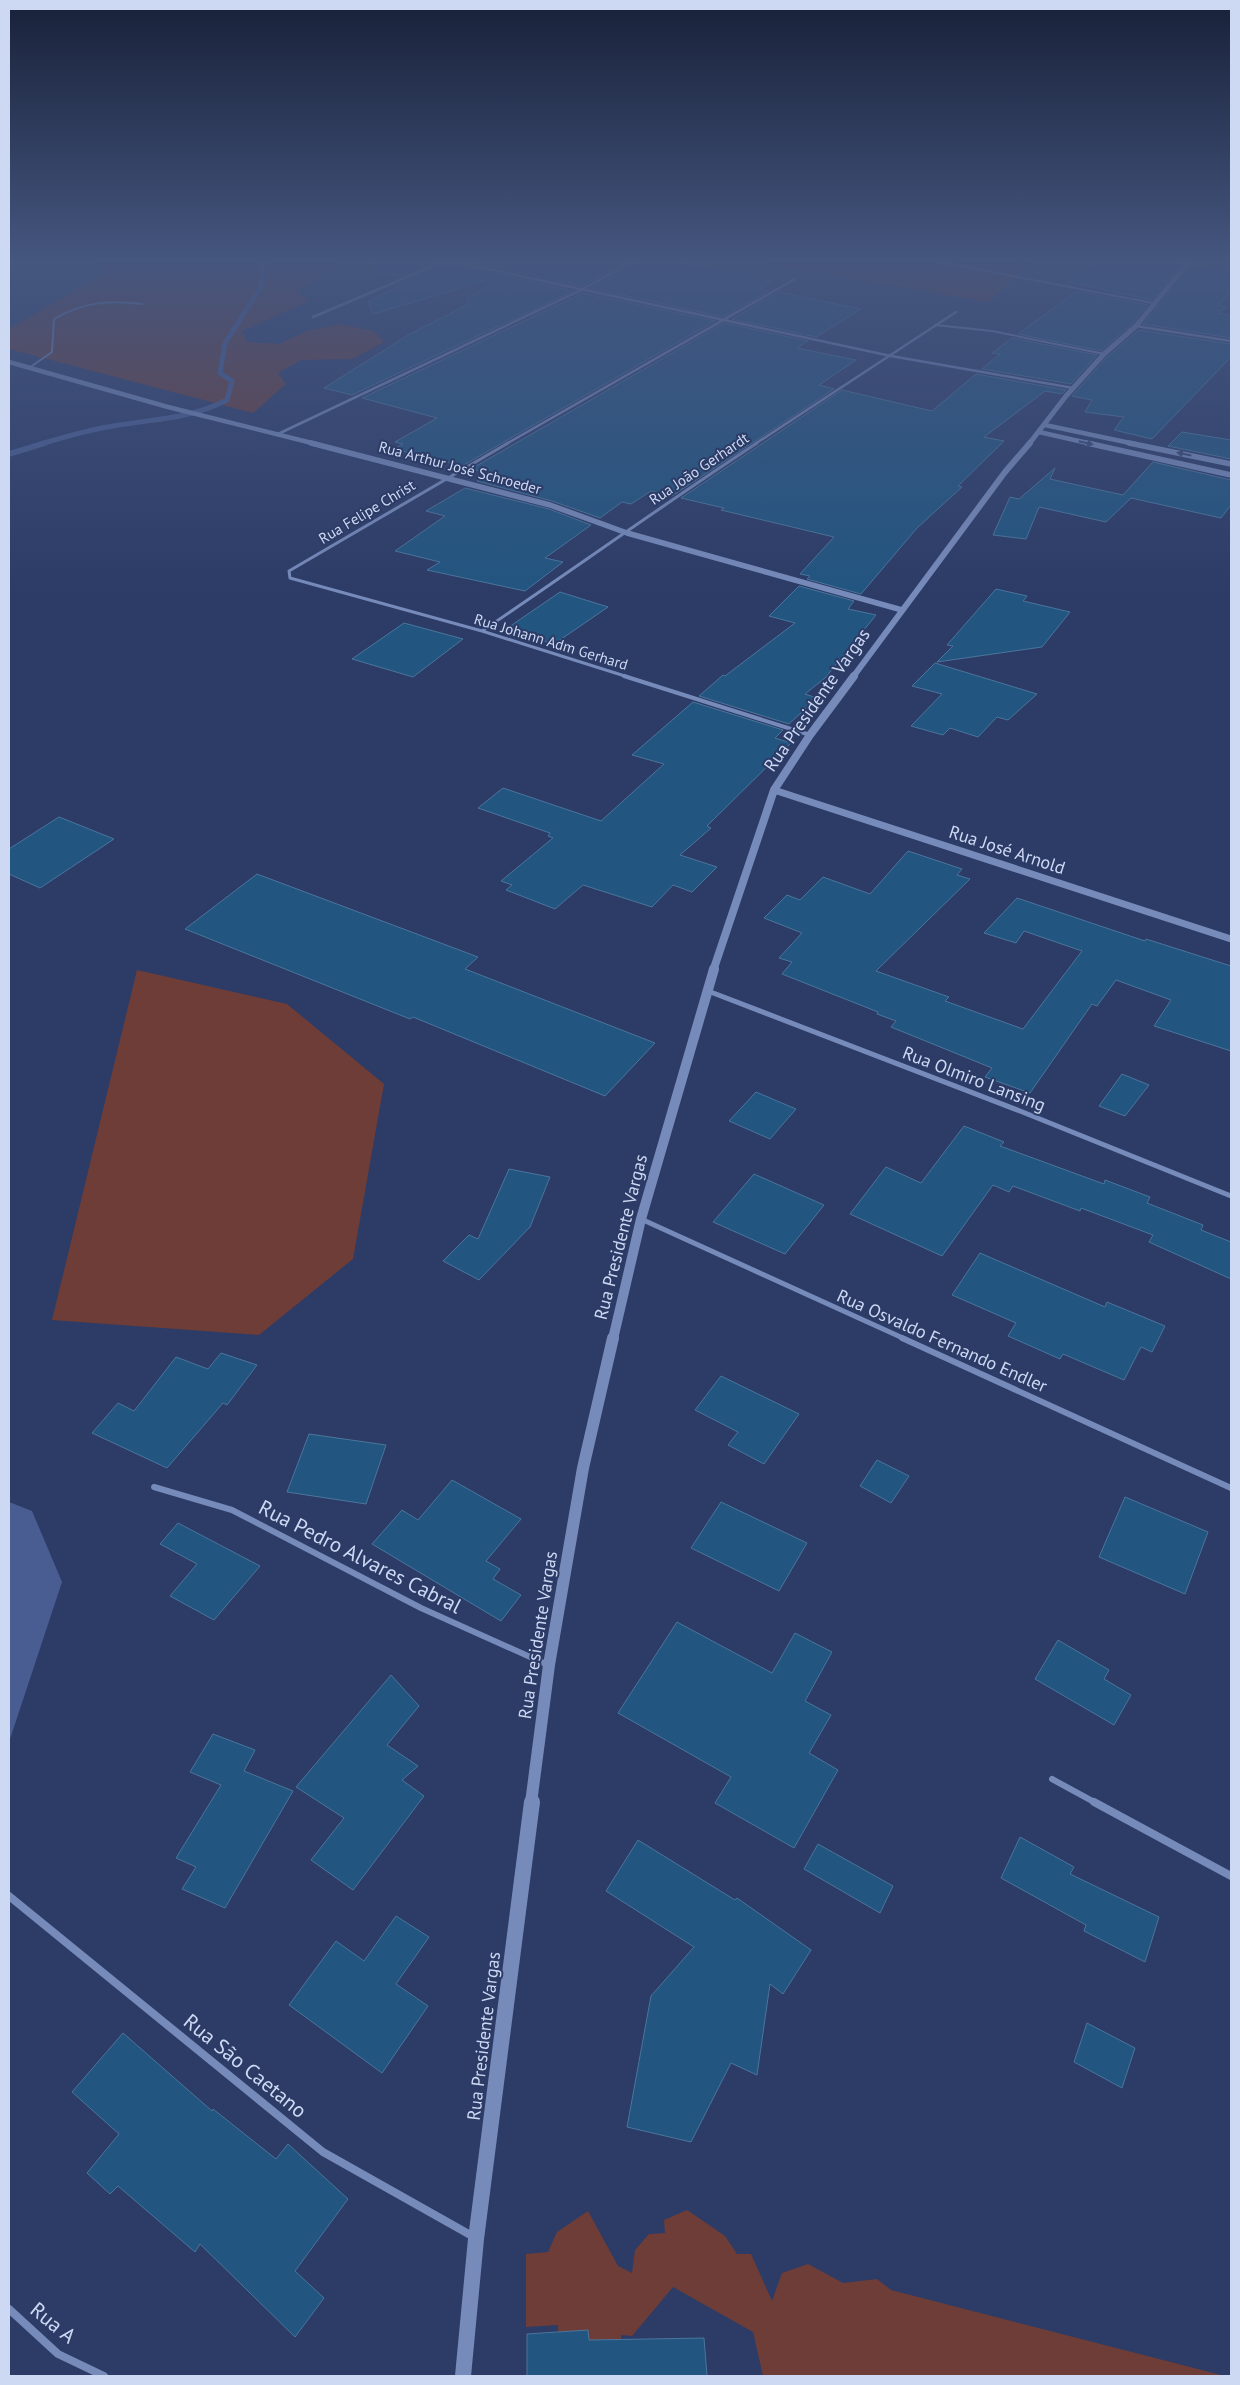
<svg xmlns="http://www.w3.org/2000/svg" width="1240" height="2385" font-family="'PT Sans',sans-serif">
<rect width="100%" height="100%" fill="#2c3c67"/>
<path fill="#6e3d37" d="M91,258H344L296,291L309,301L242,331L247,342L279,344L307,331L339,324L374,331L384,342L352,359L301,360L278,373L286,384L253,413L9,349V329L108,271Z
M738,258H1038L988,302Z
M137,970L287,1004L384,1084L353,1259L259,1335L52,1320Z
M687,2210L725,2236L737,2254H751L772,2301L782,2273L808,2264L843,2283L877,2279L891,2290L1225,2376H763L753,2332L673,2287L632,2336L621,2335V2371L616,2376H572L559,2354L558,2325L526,2327V2254L548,2252L557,2232L588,2211L618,2266L632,2273L635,2250L649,2234L665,2233L664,2220Z"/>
<path fill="#495d92" d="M9,1502L32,1511L62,1582L9,1742Z"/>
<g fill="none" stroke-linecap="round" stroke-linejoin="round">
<path stroke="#495d92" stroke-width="5" d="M41,444C67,436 93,429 119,425C157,419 192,418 227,400L232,381L220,373L225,343L261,287L264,262L269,258"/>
<path stroke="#495d92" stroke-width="6" d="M9,454L45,443"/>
</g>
<path fill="#225580" stroke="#4b759c" d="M376,258H444L402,276L375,271Z
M455,258H634L582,286Z
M643,258H660L772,281L759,289L768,291L723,317L591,288L641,261Z
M1101,258H1152L1182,263L1152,300L1068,282Z
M447,263L573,291L352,395L324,388L410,334L469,304L467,299L494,282L492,279L373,314L368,302L413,278Z
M1192,265L1231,272V292L1218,305L1226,307L1219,313L1231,316V338L1143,324Z
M1077,291L1148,305L1133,323L1101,351L1018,334Z
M778,292L861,309L816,337L732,319Z
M583,293L715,321L462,466L394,449L403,444L395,442L437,418L362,398Z
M724,323L808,341L797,348L856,360L819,385L834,389L672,496L651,491L631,504L622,502L600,518L552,501L477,481L490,473L471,469Z
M1139,330L1231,344V357L1152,439L1114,430L1124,417L1085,412L1092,400L1072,396L1107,357Z
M1012,338L1097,355L1071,384L982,369L1000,354L992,353Z
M976,374L1066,390L1062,394L1045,391L984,437L1004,441L958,486L962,487L917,528L861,594L807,579L810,576L800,574L834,537L721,510L724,508L681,498L842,390L932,411Z
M1182,432L1231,440V459L1168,446Z
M1153,462L1231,480V505L1221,518L1131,498L1106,522L1039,507L1026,539L993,535L1010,497L1019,499L1055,468L1050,479L1123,495Z
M465,488L549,509L591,525L545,558L563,562L525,591L427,570L440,562L395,551L445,516L426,511Z
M799,586L854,601L848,609L876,615L825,678L805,694L817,698L789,724L699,696L723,675L725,676L795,623L769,616Z
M996,589L1027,596L1023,601L1070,612L1042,647L937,662L953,646L947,645Z
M560,592L608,607L554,644L506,629Z
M404,623L463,639L413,677L352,659Z
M935,663L1037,694L1008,720L997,717L978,737L950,728L943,735L911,726L942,694L912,686Z
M693,702L783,730L775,738L791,743L707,826L711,828L680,855L717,867L692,892L673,885L652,907L583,885L555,909L506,890L512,885L501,881L553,838L548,836L550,833L478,808L503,788L601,821L664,764L632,755Z
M59,817L114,839L40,888L9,874V849Z
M908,851L962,869L957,875L970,879L876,971L949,997L945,1001L1023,1029L1082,951L1024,931L1016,943L984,933L1017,898L1145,941L1146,939L1231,966V1051L1154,1026L1171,1000L1116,980L1097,1006L1092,1004L1030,1093L985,1077L992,1068L891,1027L896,1021L877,1014L878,1012L782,974L792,962L779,958L802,933L764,918L787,895L800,900L823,877L870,894Z
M257,874L478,957L465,969L655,1043L605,1096L413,1017L410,1019L185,929Z
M1122,1074L1149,1085L1125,1116L1099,1106Z
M756,1092L796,1109L770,1139L729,1121Z
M964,1126L1004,1142L1000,1146L1104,1184L1105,1180L1150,1197L1147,1203L1203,1225L1201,1230L1231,1242V1279L1149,1242L1153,1235L1081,1208L1080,1211L1013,1186L1009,1192L993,1185L942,1256L850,1214L886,1167L921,1183Z
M509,1169L550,1177L530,1227L479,1280L443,1261L469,1235L478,1239Z
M754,1174L824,1205L785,1254L713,1222Z
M980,1253L1105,1307L1107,1302L1165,1326L1152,1352L1141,1347L1124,1380L1063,1354L1060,1359L1008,1336L1016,1323L952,1295Z
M221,1353L257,1365L227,1405L223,1403L167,1468L92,1433L118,1403L134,1411L176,1357L208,1369Z
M721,1376L799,1414L764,1464L728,1445L738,1432L695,1410Z
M309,1434L386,1445L366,1504L287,1492Z
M877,1460L909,1476L891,1503L860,1486Z
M452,1480L521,1519L486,1561L500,1569L493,1579L521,1595L501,1621L372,1544L402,1510L418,1520Z
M1125,1497L1208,1532L1185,1594L1099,1557Z
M721,1502L807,1543L779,1591L691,1548Z
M178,1523L260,1566L214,1620L170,1596L197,1564L160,1544Z
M677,1622L772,1673L795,1633L832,1652L805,1701L831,1715L809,1753L838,1770L794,1848L715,1803L731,1777L618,1713Z
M1058,1640L1109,1670L1104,1679L1131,1695L1114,1725L1035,1679Z
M391,1675L419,1706L387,1745L418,1766L402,1780L424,1796L353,1890L311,1860L344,1818L296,1787Z
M213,1734L255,1750L244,1771L293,1791L225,1908L182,1889L196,1867L176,1858L221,1785L190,1772Z
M1020,1837L1074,1867L1070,1874L1159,1917L1145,1962L1084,1931L1086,1925L1001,1878Z
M638,1840L735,1900L737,1898L811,1950L783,1994L770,1984L757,2075L731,2063L691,2142L627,2127L651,1996L694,1947L606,1891Z
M818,1844L893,1886L880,1913L804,1869Z
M396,1916L429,1937L396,1984L428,2006L382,2073L289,2005L336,1941L364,1961Z
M1087,2023L1135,2048L1122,2088L1074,2062Z
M123,2033L212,2111L213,2109L276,2159L288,2144L348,2199L295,2271L324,2298L295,2337L200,2244L195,2252L118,2186L110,2194L87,2173L119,2134L72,2092Z
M588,2330L589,2340L704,2338L707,2376H527V2334Z"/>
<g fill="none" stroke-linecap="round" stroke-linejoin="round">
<path stroke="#778bbb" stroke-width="2" d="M919,258L1153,303
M935,325L992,331L1104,354
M29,368L52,352L54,319C83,302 109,300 142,304"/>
<path stroke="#778bbb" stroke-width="2.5" d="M446,260L891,356L1073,388
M313,317L452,258
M1136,326L1231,341
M278,434L579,291L640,258
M506,444L795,279
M755,444L956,312"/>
<path stroke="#778bbb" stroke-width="3" d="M508,443L289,571L290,578L482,631L628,677
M482,631C574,569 664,504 757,443"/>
<path stroke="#778bbb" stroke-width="4" d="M624,676L810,735"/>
<path stroke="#778bbb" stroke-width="5" d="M708,991L1020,1111L1231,1196
M641,1219L905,1339"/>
<path stroke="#778bbb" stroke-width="6" d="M902,1338L1231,1488
M154,1487L232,1510L421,1608L548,1665
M1052,1779L1096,1803"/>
<path stroke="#778bbb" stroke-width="8" d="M1094,1802L1231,1876
M9,1896L323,2152L474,2237
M9,2309L58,2354L104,2376"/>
<path stroke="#778bbb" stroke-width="4.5" d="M9,362L168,407L316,444
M1045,425L1135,444
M1039,432L1092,444"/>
<path stroke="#778bbb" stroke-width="5.5" d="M311,443L550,505L627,533L902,610
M1087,443L1231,475
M1129,443L1231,464"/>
<path stroke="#778bbb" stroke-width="7" d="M774,790L1231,939"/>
<path stroke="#778bbb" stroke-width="5" d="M1029,444L1066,396L1104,354L1136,326L1192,258"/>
<path stroke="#778bbb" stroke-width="6" d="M853,677L1005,472L1030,443"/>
<path stroke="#778bbb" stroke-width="8" d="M713,971L774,790L810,735L854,676"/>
<path stroke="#778bbb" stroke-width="10" d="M613,1339L641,1219L714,969"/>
<path stroke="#778bbb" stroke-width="12" d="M531,1803L549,1665L583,1468L613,1338"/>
<path stroke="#778bbb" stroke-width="16" d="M463,2376L476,2239L532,1802"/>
</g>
<defs><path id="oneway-solid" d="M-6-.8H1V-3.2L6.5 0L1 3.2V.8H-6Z" transform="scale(1.25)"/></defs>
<g fill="#374874">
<use href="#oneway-solid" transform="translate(1086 443) rotate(13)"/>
<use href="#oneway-solid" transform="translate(1184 454) rotate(-168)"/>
</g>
<linearGradient id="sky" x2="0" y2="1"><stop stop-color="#182139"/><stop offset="0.44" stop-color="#45567f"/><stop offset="1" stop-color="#45567f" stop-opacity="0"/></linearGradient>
<rect width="1240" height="591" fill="url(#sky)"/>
<g text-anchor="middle" stroke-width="4" stroke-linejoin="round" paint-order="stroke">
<g font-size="15" fill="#cdd8f3" stroke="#2c3c67">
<text transform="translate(460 468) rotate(15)" y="5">Rua Arthur José Schroeder</text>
<text transform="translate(699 469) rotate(-34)" y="5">Rua João Gerhardt</text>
<text transform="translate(367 512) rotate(-31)" y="5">Rua Felipe Christ</text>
<text transform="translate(551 642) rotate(17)" y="5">Rua Johann Adm Gerhard</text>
</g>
<g font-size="18" fill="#cdd8f3" stroke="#2c3c67">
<text transform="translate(817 700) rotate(-55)" y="6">Rua Presidente Vargas</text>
<text transform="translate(1007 850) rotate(18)" y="6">Rua José Arnold</text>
<text transform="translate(974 1079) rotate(21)" y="6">Rua Olmiro Lansing</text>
<text transform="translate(621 1237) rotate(-76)" y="6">Rua Presidente Vargas</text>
<text transform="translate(942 1341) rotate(24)" y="6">Rua Osvaldo Fernando Endler</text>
<text transform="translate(538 1635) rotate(-81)" y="6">Rua Presidente Vargas</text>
<text transform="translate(484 2036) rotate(-83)" y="6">Rua Presidente Vargas</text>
</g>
<g font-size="21" fill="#cdd8f3" stroke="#2c3c67">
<text transform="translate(360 1557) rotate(27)" y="7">Rua Pedro Alvares Cabral</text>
<text transform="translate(245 2066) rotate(39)" y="7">Rua São Caetano</text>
<text transform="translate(53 2323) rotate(39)" y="7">Rua A</text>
</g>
</g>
<rect width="1240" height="2385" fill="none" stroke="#cdd8f3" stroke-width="20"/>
</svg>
